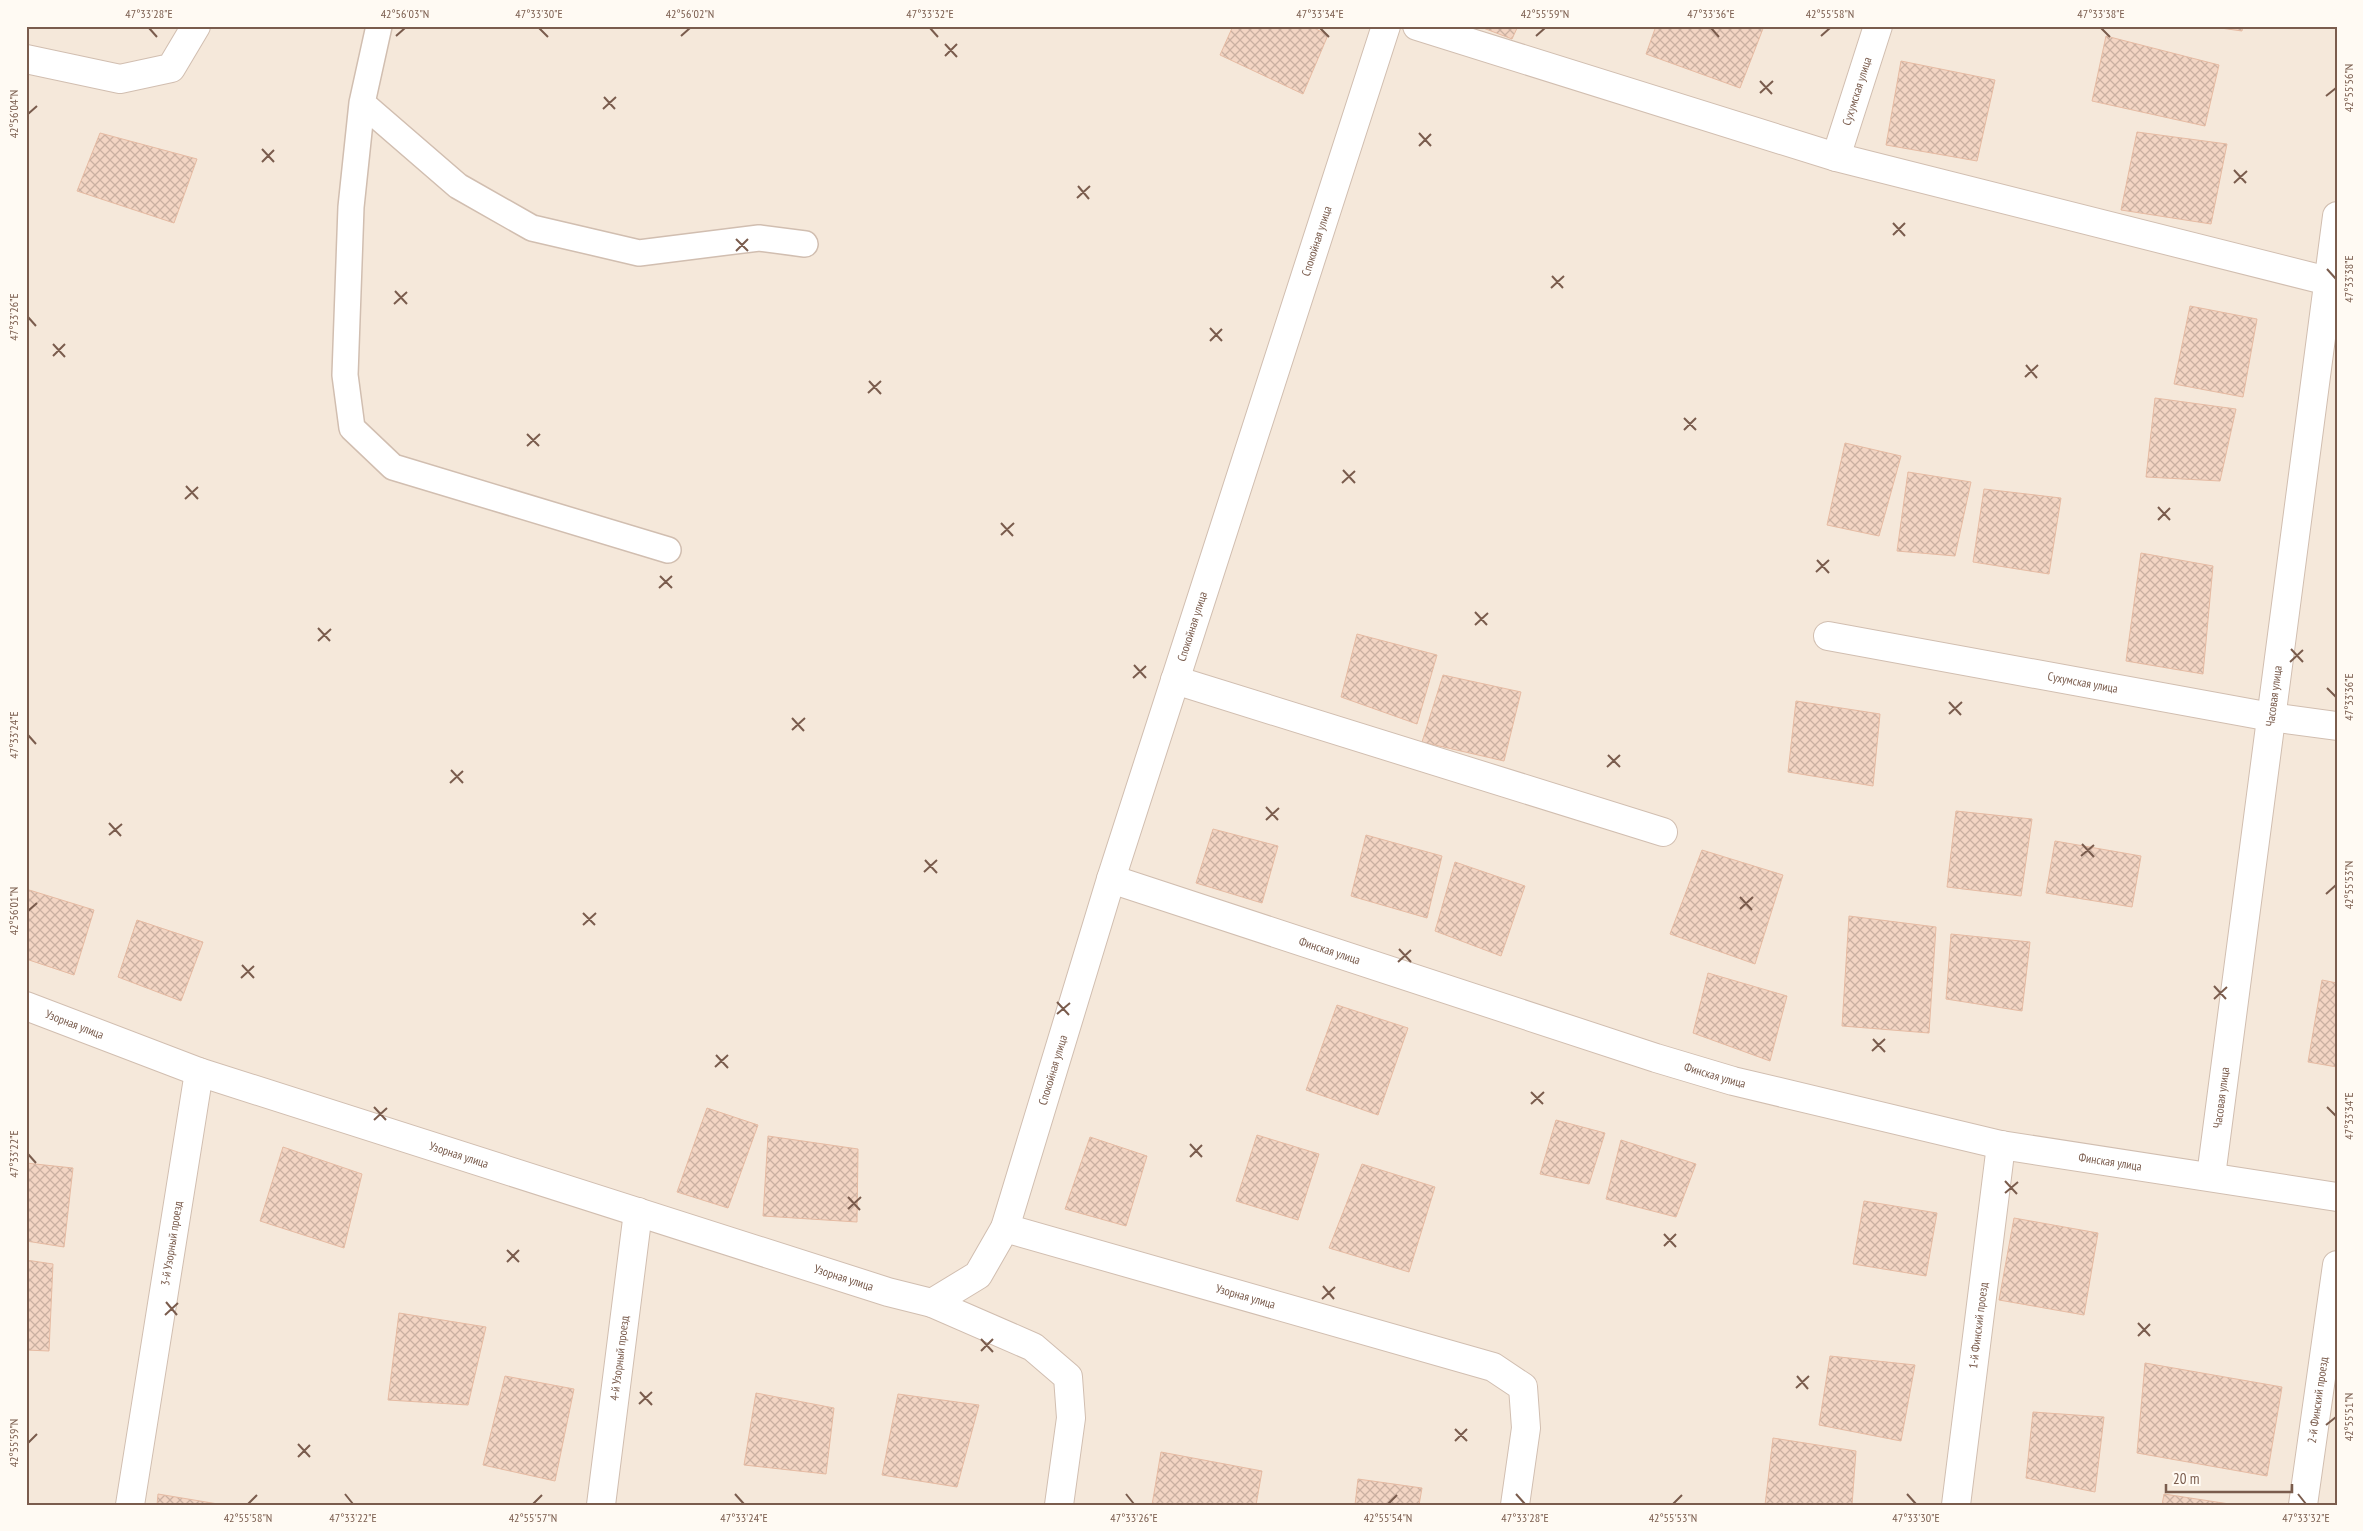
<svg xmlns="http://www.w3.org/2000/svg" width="2363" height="1531" font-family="'PT Sans Narrow',sans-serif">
<defs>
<pattern id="building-cross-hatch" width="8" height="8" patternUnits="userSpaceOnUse" patternTransform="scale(1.25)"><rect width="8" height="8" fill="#f3d5c3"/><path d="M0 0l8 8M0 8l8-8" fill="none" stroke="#cab0a1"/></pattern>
</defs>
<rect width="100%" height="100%" fill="#fdf6ec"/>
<path fill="#f5e8da" d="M26,26H2337V1505H26Z"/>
<path fill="url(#building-cross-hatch)" stroke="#e6bba3" d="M1233,26H1310L1328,35L1303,94L1220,55Z
M1478,26H1518L1512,39Z
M1656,26H1764L1740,88L1646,54Z
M2206,26H2243L2242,31Z
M2106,36L2219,65L2205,126L2092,101Z
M1901,61L1995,80L1977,161L1886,145Z
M2137,132L2227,144L2211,224L2121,210Z
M100,133L197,159L174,223L77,191Z
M2190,306L2257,319L2243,397L2174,384Z
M2155,398L2236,409L2220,481L2146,477Z
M1845,443L1901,456L1879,536L1827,525Z
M1908,472L1971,482L1955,556L1897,551Z
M1984,489L2061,498L2049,574L1973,562Z
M2141,553L2213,566L2203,674L2126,661Z
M1357,634L1437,655L1417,724L1341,697Z
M1443,675L1521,692L1504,761L1422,742Z
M1796,701L1880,714L1873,786L1788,772Z
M1956,811L2032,819L2021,896L1947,887Z
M1213,829L1278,846L1262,903L1196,883Z
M1366,835L1442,856L1427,918L1351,896Z
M2055,841L2141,856L2132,907L2046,893Z
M1702,850L1783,875L1755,964L1670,934Z
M1455,862L1525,886L1501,956L1435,931Z
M26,889L94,910L74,975L26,959Z
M1849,916L1936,927L1929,1033L1842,1026Z
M137,920L203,942L181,1001L118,977Z
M1951,934L2030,942L2022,1011L1946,999Z
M1708,973L1787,996L1770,1061L1693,1033Z
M2322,980L2337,983V1067L2308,1062Z
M1337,1005L1408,1028L1378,1115L1306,1090Z
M707,1108L758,1125L728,1208L677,1192Z
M1556,1120L1605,1133L1589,1184L1540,1174Z
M1257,1135L1319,1154L1298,1220L1236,1201Z
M768,1136L858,1149L857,1222L763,1216Z
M1090,1137L1147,1156L1126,1226L1065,1209Z
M1621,1140L1696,1164L1676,1217L1606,1199Z
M283,1147L362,1174L344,1248L260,1221Z
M26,1163L73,1168L64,1247L26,1241Z
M1362,1164L1435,1187L1409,1272L1329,1248Z
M1864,1201L1937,1213L1926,1276L1853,1264Z
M2014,1218L2098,1233L2084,1315L1999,1300Z
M26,1260L53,1264L49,1351L26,1350Z
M399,1313L486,1327L468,1405L388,1400Z
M1830,1356L1915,1365L1901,1441L1819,1425Z
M2145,1363L2282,1387L2267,1476L2137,1453Z
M505,1376L574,1389L555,1481L483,1465Z
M756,1393L834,1408L826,1474L744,1465Z
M898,1394L979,1405L957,1487L882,1475Z
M2033,1412L2104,1417L2095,1492L2026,1478Z
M1773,1438L1856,1451L1852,1505H1765Z
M1161,1452L1262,1471L1256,1505H1152Z
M1358,1479L1422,1488L1419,1505H1355Z
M158,1494L224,1505H157Z
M2164,1494L2236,1505H2162Z"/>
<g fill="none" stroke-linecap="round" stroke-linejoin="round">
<g stroke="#d1beb0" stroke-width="28">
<path id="lane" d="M379,26L362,103L351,207L345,375L352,428L393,467L668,550
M362,103L458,186L532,228L639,253L759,238L805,244"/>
</g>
<g stroke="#d1beb0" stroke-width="30">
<g id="street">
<path d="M1417,26L1836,157L2328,281"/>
<path d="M26,59L120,79L171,68L196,26"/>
<path id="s1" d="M1836,157L1878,26"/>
<path id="s2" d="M1828,636L2271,717L2337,726"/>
<path d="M1175,680L1663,832"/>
<path id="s3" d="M1111,879L1656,1058L1733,1081L2001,1145L2337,1197"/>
<path id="s4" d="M26,1006L199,1072L888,1292L932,1303L978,1275L1005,1228L1493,1367L1523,1387L1526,1428L1515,1505"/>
<path id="s5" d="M2211,1176L2337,216"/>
<path id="s6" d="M1005,1228L1111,879L1386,26"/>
<path d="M932,1303L1033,1347L1068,1377L1071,1418L1059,1505"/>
<path id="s7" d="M130,1505L199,1072"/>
<path id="s8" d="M601,1505L638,1212"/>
<path id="s9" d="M1956,1505L2001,1145"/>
<path id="s10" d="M2303,1505L2337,1265"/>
</g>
</g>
<use href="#lane" stroke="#fff" stroke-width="25"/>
<use href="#street" stroke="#fff" stroke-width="28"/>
</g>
<path fill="none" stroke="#7a5c4d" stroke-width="2" d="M149,28L157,37M539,28L548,37M930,28L938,37M1320,28L1329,37M1711,28L1719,37M2101,28L2110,37M396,36L405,28M681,36L690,28M1536,36L1545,28M1821,36L1830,28M945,44L957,57M945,56L957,44M1760,81L1772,94M1760,93L1773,81M2326,96L2336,88M604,97L615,109M603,109L616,97M28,114L37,106M1419,133L1431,146M1419,146L1431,134M262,149L274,162M262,162L274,150M2234,170L2246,183M2234,183L2247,171M1078,186L1089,199M1077,198L1090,186M1893,223L1905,236M1893,235L1905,223M736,239L748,251M736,251L748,239M2327,269L2336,279M1552,276L1563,288M1551,288L1564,276M395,291L407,304M394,304L407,292M28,317L36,326M1210,328L1222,341M1210,341L1222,329M53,344L65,357M53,356L65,344M2026,365L2037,378M2025,377L2038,365M869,381L881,394M868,393L881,381M1684,418L1696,430M1684,430L1696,418M527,434L539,446M527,446L540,434M1343,470L1355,483M1342,483L1355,471M186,486L198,499M185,499L198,487M2158,507L2170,520M2158,520L2170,508M1001,523L1013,536M1001,535L1014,523M1817,560L1829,573M1816,572L1829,560M660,576L672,588M659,588L672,576M1475,612L1487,625M1475,625L1488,613M318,628L330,641M318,641L331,629M2291,649L2303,662M2290,662L2303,650M1134,665L1146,678M1133,678L1146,666M2327,688L2336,697M1949,702L1961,715M1949,714L1962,702M792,718L804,731M792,730L805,718M28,735L36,744M1608,755L1620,767M1607,767L1620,755M451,770L463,783M450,783L463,771M1266,807L1278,820M1266,820L1279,808M109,823L121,836M109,835L122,824M2082,844L2094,857M2081,856L2094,845M925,860L937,873M924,872L937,860M2326,894L2336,885M1740,897L1752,910M1740,909L1753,897M28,911L37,903M583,913L595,925M583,925L596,913M1399,949L1411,962M1398,962L1411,950M242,965L254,978M241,978L254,966M2214,986L2226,999M2214,999L2227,987M1057,1002L1069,1015M1057,1014L1070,1003M1873,1039L1885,1052M1872,1051L1885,1039M716,1055L728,1068M715,1067L728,1055M1531,1092L1543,1104M1531,1104L1544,1092M374,1107L386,1120M2327,1107L2336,1116M374,1120L387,1108M1190,1144L1202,1157M28,1154L36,1163M1190,1157L1202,1145M2005,1181L2017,1194M2005,1193L2018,1182M848,1197L860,1210M848,1209L861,1197M1664,1234L1676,1247M1664,1246L1676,1234M507,1250L519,1262M507,1262L519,1250M1323,1286L1334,1299M1322,1299L1335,1287M166,1302L177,1315M165,1315L178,1303M2138,1323L2150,1336M2138,1336L2150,1324M981,1339L993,1352M981,1351L993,1339M1797,1376L1808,1389M1796,1388L1809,1376M640,1392L652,1405M639,1404L652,1392M2326,1425L2336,1417M1455,1429L1467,1441M1455,1441L1467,1429M28,1443L37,1434M298,1444L310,1457M298,1457L310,1445M345,1494L353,1504M735,1494L744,1504M1126,1494L1134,1504M1516,1494L1525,1504M1907,1494L1916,1504M2298,1494L2306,1504M248,1504L257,1495M533,1504L542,1495M1388,1504L1397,1495M1673,1504L1682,1495"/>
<g text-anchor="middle" stroke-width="4" stroke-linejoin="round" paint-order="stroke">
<g font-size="12" fill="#7a5c4d" stroke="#fffaf3">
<text dy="4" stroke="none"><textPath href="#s1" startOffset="69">Сухумская улица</textPath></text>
<text dy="4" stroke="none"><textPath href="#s6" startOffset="1035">Спокойная улица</textPath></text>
<text dy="4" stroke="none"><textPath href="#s6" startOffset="630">Спокойная улица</textPath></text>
<text dy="4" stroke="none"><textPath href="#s2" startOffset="259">Сухумская улица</textPath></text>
<text dy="4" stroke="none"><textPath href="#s5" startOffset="484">Часовая улица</textPath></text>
<text dy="4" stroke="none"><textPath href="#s3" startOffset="230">Финская улица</textPath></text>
<text dy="4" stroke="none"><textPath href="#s4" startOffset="52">Узорная улица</textPath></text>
<text dy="4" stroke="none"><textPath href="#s6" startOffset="165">Спокойная улица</textPath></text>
<text dy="4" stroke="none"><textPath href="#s3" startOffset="635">Финская улица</textPath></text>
<text dy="4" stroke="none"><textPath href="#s5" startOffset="79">Часовая улица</textPath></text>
<text dy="4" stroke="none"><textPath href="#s4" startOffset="458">Узорная улица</textPath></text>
<text dy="4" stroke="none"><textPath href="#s3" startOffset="1040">Финская улица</textPath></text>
<text dy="4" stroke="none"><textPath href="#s7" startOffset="265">3-й Узорный проезд</textPath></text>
<text dy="4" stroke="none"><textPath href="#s4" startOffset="862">Узорная улица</textPath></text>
<text dy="4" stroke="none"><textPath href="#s4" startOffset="1312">Узорная улица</textPath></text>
<text dy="4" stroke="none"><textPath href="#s9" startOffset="181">1-й Финский проезд</textPath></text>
<text dy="4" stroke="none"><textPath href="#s8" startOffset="148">4-й Узорный проезд</textPath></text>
<text dy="4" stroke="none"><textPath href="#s10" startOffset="106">2-й Финский проезд</textPath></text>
</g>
</g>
<rect width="2363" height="1531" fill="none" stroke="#fffaf3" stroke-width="55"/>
<path d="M2166 1484v8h126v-8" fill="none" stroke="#7a5c4d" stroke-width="2.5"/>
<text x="2173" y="1484" font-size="15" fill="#7a5c4d" stroke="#fffaf3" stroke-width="4" paint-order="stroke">20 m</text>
<rect x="28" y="28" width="2308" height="1476" fill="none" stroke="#7a5c4d" stroke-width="2"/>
<g font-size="12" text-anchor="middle" fill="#7a5c4d">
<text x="149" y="18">47°33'28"E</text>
<text x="405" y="18">42°56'03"N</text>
<text x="539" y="18">47°33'30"E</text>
<text x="690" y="18">42°56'02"N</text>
<text x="930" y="18">47°33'32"E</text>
<text x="1320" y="18">47°33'34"E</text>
<text x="1545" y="18">42°55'59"N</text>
<text x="1711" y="18">47°33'36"E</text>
<text x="1830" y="18">42°55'58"N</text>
<text x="2101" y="18">47°33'38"E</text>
<text transform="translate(2349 88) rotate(-90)" y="4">42°55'56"N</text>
<text transform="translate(14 114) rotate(-90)" y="4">42°56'04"N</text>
<text transform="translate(2349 279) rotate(-90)" y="4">47°33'38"E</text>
<text transform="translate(14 317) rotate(-90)" y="4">47°33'26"E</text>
<text transform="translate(2349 697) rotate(-90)" y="4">47°33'36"E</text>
<text transform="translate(14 735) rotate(-90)" y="4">47°33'24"E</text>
<text transform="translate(2349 885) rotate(-90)" y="4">42°55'53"N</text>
<text transform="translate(14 911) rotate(-90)" y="4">42°56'01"N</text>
<text transform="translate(2349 1116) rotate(-90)" y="4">47°33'34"E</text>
<text transform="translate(14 1154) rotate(-90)" y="4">47°33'22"E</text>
<text transform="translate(2349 1417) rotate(-90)" y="4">42°55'51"N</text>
<text transform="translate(14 1443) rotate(-90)" y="4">42°55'59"N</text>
<text x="248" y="1522">42°55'58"N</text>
<text x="353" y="1522">47°33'22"E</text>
<text x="533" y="1522">42°55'57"N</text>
<text x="744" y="1522">47°33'24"E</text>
<text x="1134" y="1522">47°33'26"E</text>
<text x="1388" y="1522">42°55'54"N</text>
<text x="1525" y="1522">47°33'28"E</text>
<text x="1673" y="1522">42°55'53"N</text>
<text x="1916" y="1522">47°33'30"E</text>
<text x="2306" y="1522">47°33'32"E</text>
</g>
</svg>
